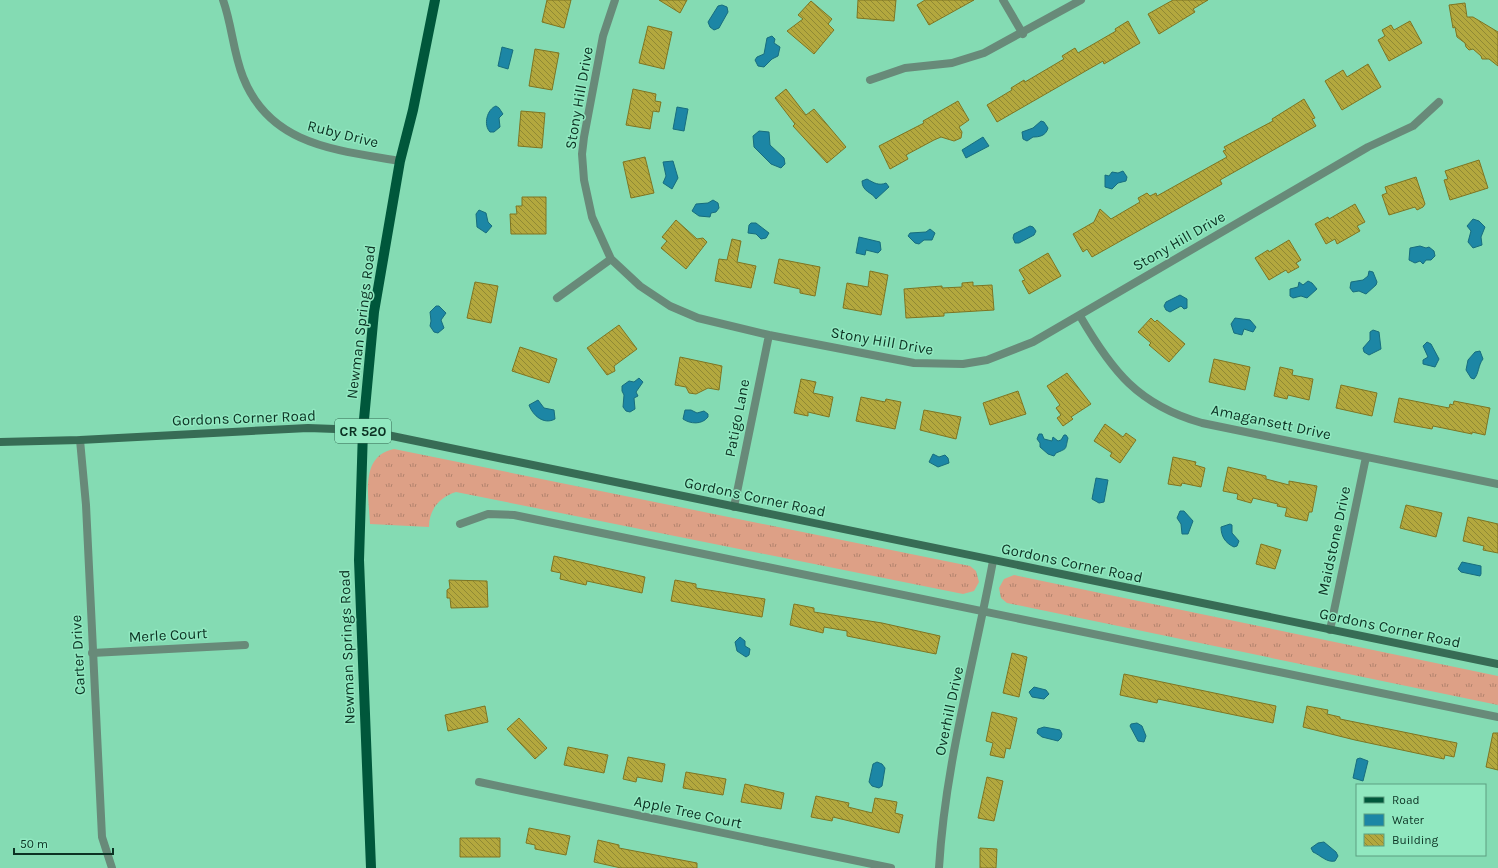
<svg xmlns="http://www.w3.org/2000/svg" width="1498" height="868" viewBox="0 0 1498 868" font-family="Karla,sans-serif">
<defs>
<pattern id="grass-tufts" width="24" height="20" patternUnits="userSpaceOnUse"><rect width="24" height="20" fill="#dda086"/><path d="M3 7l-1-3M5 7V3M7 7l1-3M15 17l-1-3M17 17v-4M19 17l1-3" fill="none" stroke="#b2836d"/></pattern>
<pattern id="building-back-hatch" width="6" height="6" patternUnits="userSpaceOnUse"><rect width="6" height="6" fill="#b3a83e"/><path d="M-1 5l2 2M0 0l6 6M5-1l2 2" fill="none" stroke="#908934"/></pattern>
</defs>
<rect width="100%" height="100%" fill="#84dbb3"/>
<!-- grass -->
<path fill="url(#grass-tufts)" d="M394 449 970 566 976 571 979 582 974 591 963 594 456 492C440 497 429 509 429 527L370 524C369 497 359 456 394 449Z
M1014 575 1498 676V705L1007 603 1001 598 999 588 1004 579Z"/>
<!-- water -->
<path fill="#1c86a5" stroke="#176d7e" d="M722 5 727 7 728 12 719 28 714 30 710 27 708 22 718 6Z
M772 36 775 39 774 43 780 47 778 56 772 59 764 67 758 66 755 60 757 57 764 54 767 38Z
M502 47 513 50 508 69 498 66Z
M496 106 499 108 503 114 499 118 500 127 494 132H490C483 125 487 109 496 106Z
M677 107 688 109 684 131 673 129Z
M1041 121 1044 122 1048 128C1046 136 1039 137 1033 137L1027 141 1023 139 1022 132 1033 128Z
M759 131 769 132 770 145 784 158 785 164 781 168 771 164 754 147 753 136Z
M983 137 989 146 966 158 962 150Z
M673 161 678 178 672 189 663 183 666 176 663 162Z
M1123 171 1127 177 1126 181 1118 183 1112 189 1105 187V175L1109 176 1112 172 1118 173Z
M867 179C874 183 879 186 886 183L889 187 876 199C872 192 862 192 862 181Z
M713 200 718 203 719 208 716 212 711 213 710 217 699 216 692 211 696 204 708 203Z
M479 210 486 213 488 222 492 226 486 233 477 227 476 214Z
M1473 219 1479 221 1485 227 1481 237 1482 245 1473 248 1468 242 1471 231 1467 226Z
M751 223H756L769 233 766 238 761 239 756 234 748 233 749 225Z
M1030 226 1033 227 1036 231 1034 235 1019 243H1015L1013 238 1014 234Z
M930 229 935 233 932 240H924L919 244 915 243 908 236 910 233 926 232Z
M859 237 880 242 881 250 878 253 866 250 865 255 856 253Z
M1420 246 1426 248 1429 247 1434 251 1435 256 1431 260H1426L1423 264 1420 261 1415 263 1409 260 1410 248Z
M1369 271 1373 272 1377 282 1376 285 1366 294 1359 291 1353 292 1350 288 1351 282 1363 280 1368 276Z
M1308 281 1312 283 1317 289 1307 298 1301 296 1293 298 1290 296V289L1298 287 1299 282 1303 285Z
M1180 295 1187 299V308L1184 309 1181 306 1170 312 1166 310 1164 306 1166 302Z
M436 306H439L446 313 441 320 444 328 438 333 434 332 430 326 431 321 430 312Z
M1235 318 1250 320 1256 327 1253 332 1244 329 1242 335 1234 333 1231 324Z
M1373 330 1379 332 1381 349 1369 355 1364 352 1363 348 1370 340V332Z
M1427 342 1431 344 1439 359 1435 367 1423 364V360L1428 357 1423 346Z
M1480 351 1483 359C1478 365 1479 374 1474 379L1471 378 1466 370 1468 360 1475 352Z
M639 378 643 382 636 392 638 396 634 398 635 409 630 412 626 411 623 407 624 395 622 391V386L629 381 634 382Z
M538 400 544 408 554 410 555 419C544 425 533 416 529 405Z
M685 410H691L697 413 704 411 708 414V417C702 425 690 424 683 419Z
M1039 434H1042L1044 439 1052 441 1053 437 1058 441 1061 440 1064 435H1066L1068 438C1065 450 1068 448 1056 453L1054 456 1048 454 1040 447V443L1037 439Z
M933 454 939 457 945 455 948 458 949 463 938 467 929 462Z
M1096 478 1108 480 1104 502 1099 503 1092 499Z
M1180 511H1184L1193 521 1188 534H1182L1181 524 1177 518Z
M1230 524 1232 525V533L1239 541 1237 546 1234 547C1225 543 1221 536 1221 527Z
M1462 562 1481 566V574L1480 576 1461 572 1458 569Z
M740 637 745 641V646L750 649 749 655 746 657 737 651 735 642Z
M1034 687 1046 690 1049 694 1044 699 1032 697 1029 692Z
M1137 723 1142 726 1146 736 1144 742 1138 741 1130 726 1131 724Z
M1044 727 1060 730 1062 734 1061 738 1058 741 1042 737 1037 733 1038 729Z
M1360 758 1368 761 1363 781 1353 778 1357 759Z
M877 762 882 764 885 768 882 786 879 788 872 786 869 782 873 764Z
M1324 842 1336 852 1338 856 1335 861C1327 863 1320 855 1313 852L1311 848 1318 843Z"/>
<!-- building -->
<path fill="url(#building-back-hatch)" stroke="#7e7522" d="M547 0H571L564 28 542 22Z
M659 0H687L680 13Z
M858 0H896L894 21 857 18Z
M925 0H974L929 25 917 5Z
M1173 0H1208L1193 9 1195 12 1159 34 1148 14Z
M811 1 832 19 828 24 834 30 814 54 787 31 803 19 798 15Z
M1465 3 1467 17H1473L1498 32V66L1489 59H1482L1481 56 1473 49 1469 50 1466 47 1465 43 1457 37 1455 27 1453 28 1449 5Z
M1128 21 1140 43 1104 64 1103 61 997 122 987 105 1012 90 1011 88 1024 80 1025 82 1064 59 1062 56 1075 48 1078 53 1116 31 1115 29Z
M1410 21 1422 43 1389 61 1378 40 1385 36 1382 30 1391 25 1394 30Z
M648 26 672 32 664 69 639 63Z
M535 49 559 53 552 90 529 86Z
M1368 64 1381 87 1342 110 1325 81 1343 70 1347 77Z
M633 89 656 94 655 101 661 102 659 112 653 111 650 129 626 125Z
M786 89 806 115 814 109 846 147 827 163 793 126 795 124 775 98Z
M1304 99 1315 118 1312 119 1316 126 1220 180 1222 184 1092 257 1087 249 1083 252 1073 234 1094 222 1100 209 1111 219 1140 202 1138 198 1147 193 1150 196 1156 193 1157 196 1227 157 1223 151 1226 150 1224 147 1273 121 1272 119Z
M958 101 969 120 959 127 962 132 961 138 954 141 941 137 934 140 906 155 908 159 890 169 879 146 924 123 923 121Z
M521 111 545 113 542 148 518 146Z
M645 157 654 193 631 198 623 162Z
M1479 160 1488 188 1450 200 1444 180 1448 179 1445 171Z
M1416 177 1425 204 1423 207 1417 210 1415 207 1389 215 1382 195 1387 193 1385 187Z
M522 197H546V234H511L510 214H517L516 206H522Z
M1355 204 1365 222 1357 226 1360 231 1337 244 1335 239 1326 244 1315 224 1328 217 1329 219Z
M676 220 697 239 703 238 707 242 686 269 661 248 667 241 662 237Z
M732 239 741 241 737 262 756 266 751 288 715 281 719 259 727 260Z
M1289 240 1301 260 1296 263 1299 267 1288 273 1286 270 1269 280 1255 258 1268 250 1269 252Z
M1048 253 1061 276 1029 294 1022 281 1025 280 1019 270Z
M779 259 820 267 815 296 800 293V289L774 283Z
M870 271 888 275 881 315 843 308 847 283 868 287Z
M475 282 498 286 491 323 467 318Z
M973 282V286L992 285 994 310 944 313V316L906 318 904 289 942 286V288L962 287V283Z
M1151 318 1155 322 1157 320 1185 344 1169 362 1149 345 1151 343 1138 332Z
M619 325 637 349 614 366 615 371 607 375 587 348Z
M520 347 557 359 549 383 512 371Z
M680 357 722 366 719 390 708 388 696 394 689 393 686 387 675 385Z
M1214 359 1250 367 1245 390 1209 382Z
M1280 367 1293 370 1292 375 1313 379 1309 400 1288 395 1287 399 1274 396Z
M1067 373 1091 404 1071 417 1073 419 1063 426 1057 418 1061 415 1056 408 1060 405 1047 386Z
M801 379 816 382 813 393 833 397 829 417 808 412V416L794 413Z
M1341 385 1377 393 1372 416 1336 408Z
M1018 391 1026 414 990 425 983 403Z
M861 397 885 402 886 399 901 402 895 429 856 421Z
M1399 398 1449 408 1450 404 1453 405 1454 401 1490 408 1485 435 1472 432V434L1433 426 1432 429 1394 422Z
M924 410 961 417 956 439 920 430Z
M1105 424 1123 437 1126 433 1136 440 1120 463 1110 456 1112 453 1094 441Z
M1173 457 1196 462 1195 465 1205 468 1201 487 1182 483 1181 486 1168 484Z
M1228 467 1266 476V479L1289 485V481L1317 486 1312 512H1309L1307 521 1285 516 1287 508 1277 506 1278 504 1253 498 1251 503 1237 499 1238 494 1223 491Z
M1406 505 1442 513 1436 537 1400 528Z
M1468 517 1498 524V553L1483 550 1484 546 1463 541Z
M1261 544 1281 550 1275 569 1256 564Z
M554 556 645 577 642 593 587 581 586 585 560 579 561 573 551 571Z
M449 580 487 581 488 607 451 608 450 598H447V590L450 588Z
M675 580 696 584V588L765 599 762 617 671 601Z
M794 604 814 608V612L882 623 940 636 936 654 847 636V631L824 627 823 633 790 625Z
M1012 653 1027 657 1019 697 1003 693Z
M1124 674 1276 706 1273 723 1158 699 1157 703 1120 695Z
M485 706 488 722 448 731 445 715Z
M1307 706 1328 710 1327 714 1340 717V719L1457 743 1454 757 1445 755 1444 759 1355 740 1303 727Z
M992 712 1017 718 1010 749 1006 748 1004 758 990 755 993 743 986 741Z
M519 718 547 748 535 759 507 729Z
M1493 733H1498V770L1486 767Z
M568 747 608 755 604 773 564 765Z
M628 757 665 764 662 782 637 777 636 782 623 779Z
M686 772 726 779 723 795 683 788Z
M987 777 1003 781 994 821 978 818Z
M745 784 784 793 781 809 741 802Z
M816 796 849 803 848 807 872 813 875 798 897 802 895 813 903 815 899 833 833 817 832 821 811 817Z
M529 828 570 836 566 855 535 849V845L526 843Z
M460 838H500V857H460Z
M598 840 619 845V848L697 863V868H621L594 862Z
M980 848 997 849 996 868H980Z"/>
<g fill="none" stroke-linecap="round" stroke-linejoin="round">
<!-- street -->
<path stroke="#688a79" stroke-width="8" d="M223 0C232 25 233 52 243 77 270 146 337 150 400 161
M615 0 603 36 584 137 582 154 584 180 592 217 611 259 640 286 670 306 698 318 769 335 914 363 963 364 987 360 1033 342 1368 147 1413 126 1439 102
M1003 0 1023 34
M870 80 905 68 952 63 984 53 1081 0
M557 298 611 259
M1080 316C1112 371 1138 405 1202 423L1498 484
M80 440 86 505 102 837 112 868
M734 507 769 335
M460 524 488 514 514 515 1498 717
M1330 630 1366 457
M92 653 245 645
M479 782 891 868
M939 868C945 765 974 663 993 561"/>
<!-- secondary -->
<path stroke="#376c55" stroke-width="8" d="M0 442 80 440 308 428 363 430 1498 664"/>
<!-- primary -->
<path stroke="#00573b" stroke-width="10" d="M371 868 359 560 363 430 374 312 400 161 413 110 435 0"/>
</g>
<g text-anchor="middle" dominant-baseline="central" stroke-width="3" stroke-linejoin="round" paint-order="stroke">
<!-- shield labels -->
<rect fill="#91e8c0" stroke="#346952" stroke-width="1" x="335" y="419" width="56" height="24" rx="3"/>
<g font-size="14" font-weight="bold" fill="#0c3223">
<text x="363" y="431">CR 520</text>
</g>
<!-- street labels -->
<g font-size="15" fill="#0c3223" stroke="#91e8c0">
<text transform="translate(579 98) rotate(-80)">Stony Hill Drive</text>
<text transform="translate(343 134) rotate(14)">Ruby Drive</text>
<text transform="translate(1179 241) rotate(-30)">Stony Hill Drive</text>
<text transform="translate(361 322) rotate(-83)">Newman Springs Road</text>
<text transform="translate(882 341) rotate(10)">Stony Hill Drive</text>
<text transform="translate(244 418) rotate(-2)">Gordons Corner Road</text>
<text transform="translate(737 418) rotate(-79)">Patigo Lane</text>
<text transform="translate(1271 422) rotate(12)">Amagansett Drive</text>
<text transform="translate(755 497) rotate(12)">Gordons Corner Road</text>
<text transform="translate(1334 541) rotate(-78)">Maidstone Drive</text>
<text transform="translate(1072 563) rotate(12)">Gordons Corner Road</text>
<text transform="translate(1390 628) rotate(12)">Gordons Corner Road</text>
<text transform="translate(168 635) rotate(-3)">Merle Court</text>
<text transform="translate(347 647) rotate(-92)">Newman Springs Road</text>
<text transform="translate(78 655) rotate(-93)">Carter Drive</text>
<text transform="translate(949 711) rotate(-78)">Overhill Drive</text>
<text transform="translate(688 812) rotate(12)">Apple Tree Court</text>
</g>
</g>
<!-- legend -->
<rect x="1356" y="784" width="130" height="72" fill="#91e8c0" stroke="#5c9f81"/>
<rect x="1364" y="797" width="20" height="6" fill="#00573b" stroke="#5c9f81"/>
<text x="1392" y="804" font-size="12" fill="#0c3223">Road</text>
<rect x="1364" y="814" width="20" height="12" fill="#1c86a5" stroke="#5c9f81"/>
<text x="1392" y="824" font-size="12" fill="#0c3223">Water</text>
<rect x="1364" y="834" width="20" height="12" fill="url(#building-back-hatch)" stroke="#5c9f81"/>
<text x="1392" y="844" font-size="12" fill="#0c3223">Building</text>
<!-- scale -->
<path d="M14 848v6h99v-6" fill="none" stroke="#0c3223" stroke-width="2"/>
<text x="20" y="848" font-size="12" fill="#0c3223" stroke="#91e8c0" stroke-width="3" paint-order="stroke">50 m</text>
</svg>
